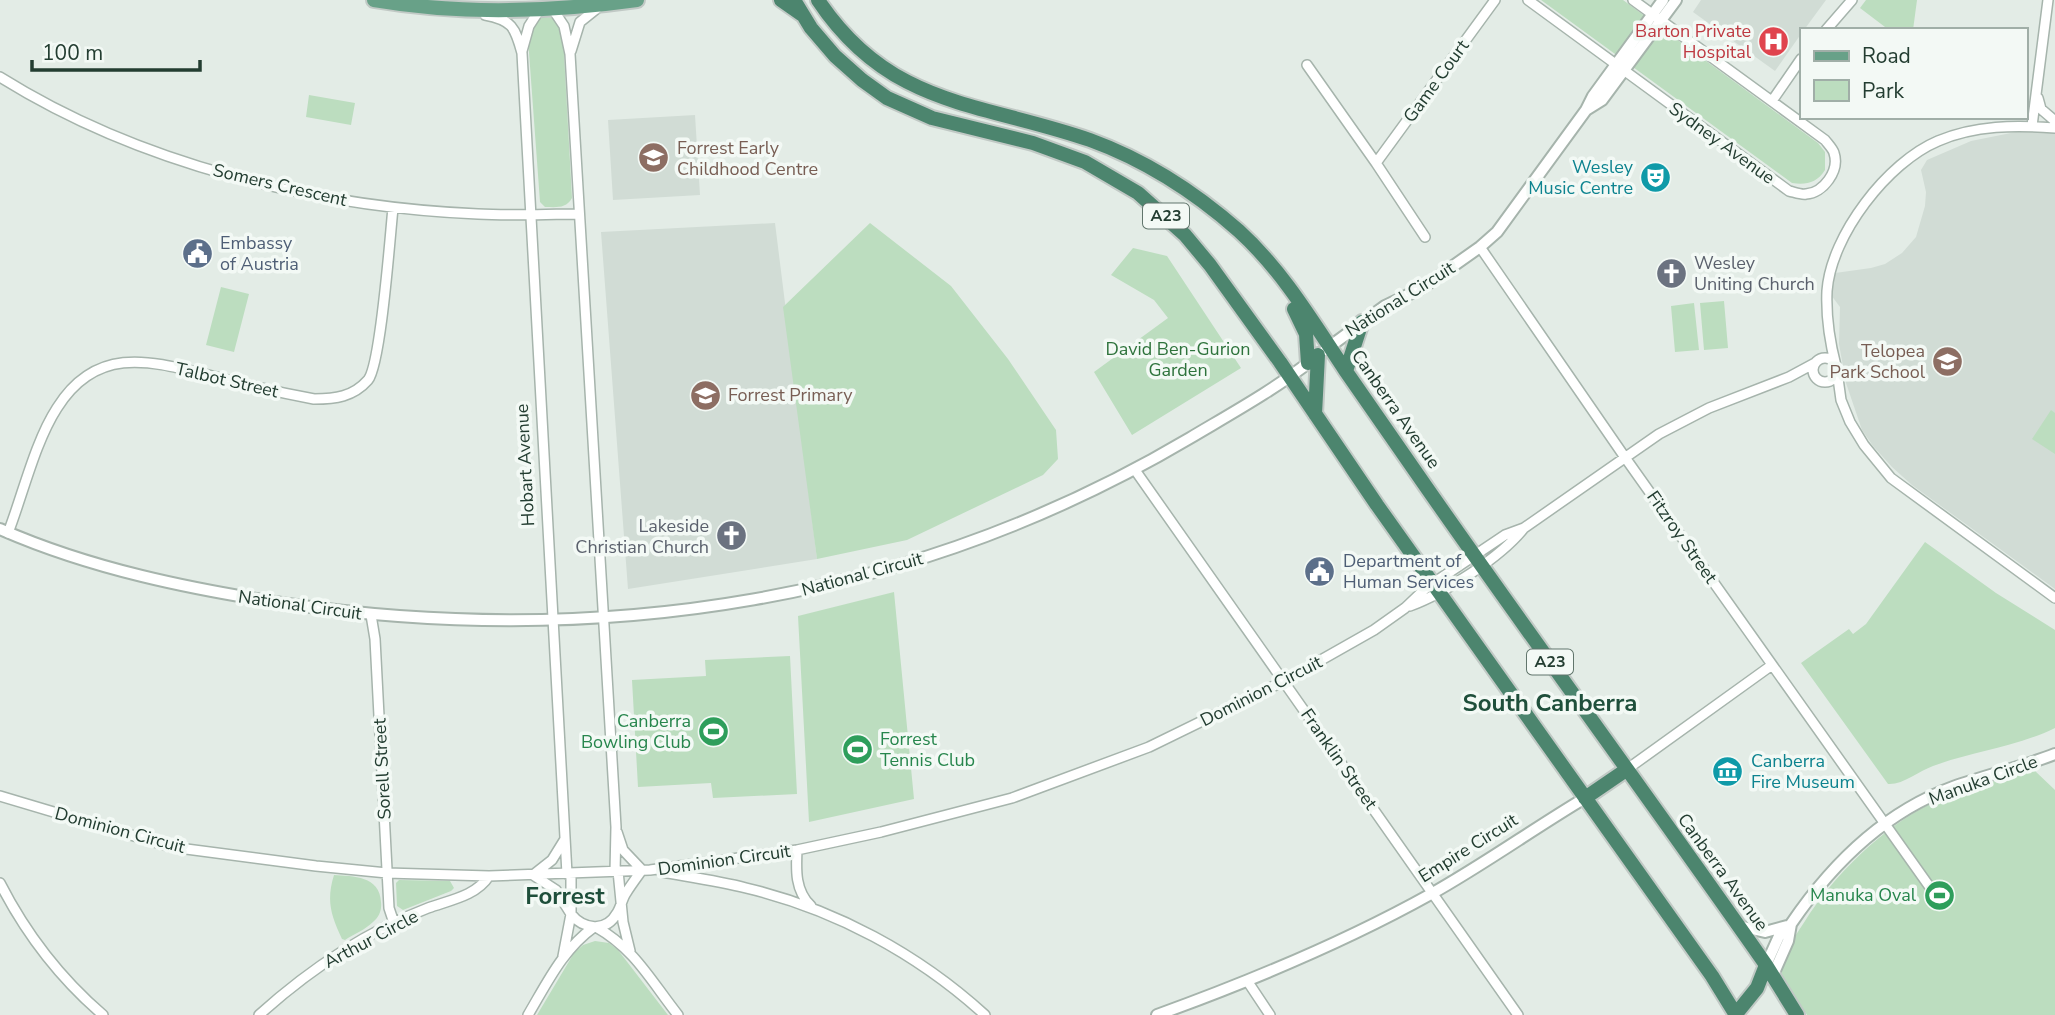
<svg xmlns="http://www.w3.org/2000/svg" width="2055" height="1015" viewBox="0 0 2055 1015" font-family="'Nunito Sans',sans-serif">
<rect width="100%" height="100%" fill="#e3ece6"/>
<!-- built -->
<path fill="#d1dcd5" d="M1701 0H1826L1804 30H1801V34L1775 71 1693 12Z
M695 115 700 195 613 200 608 120Z
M2021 131 2055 132V589L1912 485 1892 467 1873 446 1862 430 1846 383 1839 344 1840 307 1831 295 1835 273 1871 268 1885 264 1902 253 1916 237 1925 206 1926 192 1921 170 1927 160 1971 141Z
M775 223 817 559 628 589 601 232Z"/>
<!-- green -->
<path fill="#bcddbf" d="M1541 0H1623L1818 143 1825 152V170C1817 183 1806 185 1792 183Z
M1866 0H1917L1913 30H1889L1860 8Z
M554 17 563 36 572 198C566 209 556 207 545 207L540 202 528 39 538 18Z
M309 95 355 103 351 125 306 117Z
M870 223 951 286 1008 359 1056 430 1058 459 1043 475 907 540 817 559 783 307Z
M1133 248 1167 256 1241 368 1132 435 1094 372 1168 318 1154 300 1111 275Z
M221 287 249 294 234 352 206 345Z
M1724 301 1728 348 1704 350 1700 303Z
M1694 303 1699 350 1675 352 1671 306Z
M2051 410 2055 413V454L2032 439Z
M1925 542 1996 593 2055 630V728C2016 747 1974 751 1933 766 1919 771 1903 785 1888 784L1801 663 1849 629 1853 634 1866 624Z
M894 592 914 799 809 822 798 616Z
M790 656 797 794 713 798 711 783 638 787 632 680 706 676 705 660Z
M2034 770 2055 790V1015H1807C1800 1003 1785 988 1782 974 1780 957 1796 935 1805 921 1834 875 1883 827 1932 803 1964 788 2000 780 2034 770Z
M334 875C353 876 380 876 381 902 382 910 379 917 373 922 365 930 354 934 345 940L342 939C331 915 326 901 334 875Z
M399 880 450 881 454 888 451 891 403 910 397 906 396 883Z
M595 941 609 943 618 950 668 1015H537L574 953 583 945Z"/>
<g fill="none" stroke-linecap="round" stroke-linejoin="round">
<defs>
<path id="minor" d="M1528 0 1789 191C1794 192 1801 195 1806 194 1823 193 1840 171 1834 153 1833 149 1828 144 1825 140L1633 0
M552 8 564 26 570 54 616 827 615 872
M485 15C512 20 515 27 522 53L567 874
M1826 30 1852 0
M522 51 529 26 540 9
M571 51 580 22 600 6
M1307 65 1376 163
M0 77C139 164 315 207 478 214 512 216 546 214 579 214
M2038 98 2041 109 2055 121
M1772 101 1801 59
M2032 126 2048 0
M1425 237 1376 163 1495 0
M1480 247 1624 456 1934 893
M1813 370a12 12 0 1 1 24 0a12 12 0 1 1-24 0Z
M1836 366C1830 343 1826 314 1827 291 1831 235 1888 162 1938 141 1975 125 2016 125 2055 128
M1837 371 1841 400 1850 422 1864 445 1891 478 2055 598
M1135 470 1518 1015
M8 533C23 494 35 442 57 408 99 341 157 363 220 378 251 386 282 393 314 399 335 399 353 397 368 380 381 364 390 236 393 208
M1410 606C1445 593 1501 557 1524 528
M371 615 375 639 389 908 394 923
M1626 770 1772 665
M0 796 171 847 316 866 387 873 489 876 650 870 797 850 881 832 1012 798 1149 747 1284 681 1374 630 1405 608 1426 588 1505 535 1524 528 1659 434 1709 408 1789 377 1815 363
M797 850C796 870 795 891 811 906
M618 871 623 922 630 951
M662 872C690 877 719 881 746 888 835 909 918 954 985 1015
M571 874V914C583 929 606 933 617 913 621 907 622 899 626 893 631 885 637 877 642 870L623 850 617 832
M0 883C26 934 60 978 103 1015
M596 927C635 949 651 981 678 1015
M563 956 571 914 556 890 533 875 552 860 565 839
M1248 982 1270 1015
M259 1015C309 970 365 932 428 908 450 900 476 896 489 876
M528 1015C547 983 563 949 594 927"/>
<path id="tertiary" d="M1586 110 1602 100 1676 0
M1325 350 1385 306 1422 288 1480 247 1497 232 1586 110 1593 96 1663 0
M0 529C91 569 190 589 288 604 604 649 913 602 1190 438 1232 413 1274 390 1312 360
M1739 926 1765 932 1787 926
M1766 965 1779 936 1791 924C1831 865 1885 812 1953 787 1987 775 2022 767 2055 754
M1773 975 1788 941 1791 924
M1157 1015C1251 981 1343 943 1431 894 1483 865 1533 829 1585 798"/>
<path id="primary" d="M374 0C461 15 551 12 637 0"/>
<path id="trunk" d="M781 0 801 14
M794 0 811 28 835 56 862 80 887 98 932 118 1033 143 1085 162 1138 193 1185 235 1210 265 1280 362 1377 505 1712 976 1736 1015
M818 0C890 108 981 102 1090 140 1145 160 1196 193 1239 231 1282 270 1313 322 1345 370 1373 410 1401 450 1429 491 1540 650 1655 806 1766 965L1797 1015
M1294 309 1306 334 1308 363
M1346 371 1362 322
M1315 414 1318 355
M1585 798 1626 770
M1736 1014 1757 988 1766 965"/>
</defs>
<!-- minor casing -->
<use href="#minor" stroke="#a6b4ac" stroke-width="12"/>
<!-- tertiary casing -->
<use href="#tertiary" stroke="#a6b4ac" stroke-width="14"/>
<!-- primary casing -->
<use href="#primary" stroke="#c1c9c5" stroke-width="18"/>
<!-- trunk casing -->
<use href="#trunk" stroke="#c1c9c5" stroke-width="18"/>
<!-- minor -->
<use href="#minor" stroke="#fff" stroke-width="9"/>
<!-- tertiary -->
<use href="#tertiary" stroke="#fff" stroke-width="10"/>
<!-- primary -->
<use href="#primary" stroke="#68a188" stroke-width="14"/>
<!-- trunk -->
<use href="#trunk" stroke="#4c856e" stroke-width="14"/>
</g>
<!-- icons -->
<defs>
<symbol id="hospital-disc" viewBox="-11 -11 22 22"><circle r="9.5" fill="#e0444e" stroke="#f3f9f5"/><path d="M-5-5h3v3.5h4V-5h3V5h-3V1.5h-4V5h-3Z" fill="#fff"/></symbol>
<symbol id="school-disc" viewBox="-11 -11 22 22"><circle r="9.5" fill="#8d6e63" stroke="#f3f9f5"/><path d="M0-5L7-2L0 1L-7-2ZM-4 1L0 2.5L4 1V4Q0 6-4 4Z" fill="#fff"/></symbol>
<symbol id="theatre-disc" viewBox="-11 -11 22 22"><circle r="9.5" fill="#0f9aa8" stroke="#f3f9f5"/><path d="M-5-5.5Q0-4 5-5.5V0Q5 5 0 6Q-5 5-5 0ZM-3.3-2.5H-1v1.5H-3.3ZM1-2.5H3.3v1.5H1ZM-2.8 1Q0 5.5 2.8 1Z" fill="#fff"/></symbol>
<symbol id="civic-disc" viewBox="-11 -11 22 22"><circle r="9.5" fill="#5c6f8a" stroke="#f3f9f5"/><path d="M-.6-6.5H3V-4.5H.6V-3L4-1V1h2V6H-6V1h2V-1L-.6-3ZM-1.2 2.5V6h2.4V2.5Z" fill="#fff"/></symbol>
<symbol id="church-disc" viewBox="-11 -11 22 22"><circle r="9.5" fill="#6b7280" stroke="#f3f9f5"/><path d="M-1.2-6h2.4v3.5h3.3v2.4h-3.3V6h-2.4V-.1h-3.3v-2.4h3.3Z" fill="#fff"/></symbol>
<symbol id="stadium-disc" viewBox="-11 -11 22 22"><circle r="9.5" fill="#2e9e5b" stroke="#f3f9f5"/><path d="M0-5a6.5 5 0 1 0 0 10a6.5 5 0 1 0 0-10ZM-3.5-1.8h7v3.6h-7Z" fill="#fff"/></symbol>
<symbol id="museum-disc" viewBox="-11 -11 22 22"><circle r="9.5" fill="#0f9aa8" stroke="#f3f9f5"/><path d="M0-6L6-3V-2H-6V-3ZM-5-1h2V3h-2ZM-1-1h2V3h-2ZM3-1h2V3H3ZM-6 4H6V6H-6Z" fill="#fff"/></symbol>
</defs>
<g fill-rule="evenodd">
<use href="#hospital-disc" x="1756" y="24" width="35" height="35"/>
<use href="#school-disc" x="636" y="140" width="35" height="35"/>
<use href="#theatre-disc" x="1638" y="160" width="35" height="35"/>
<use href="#civic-disc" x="180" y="236" width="35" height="35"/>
<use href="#church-disc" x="1654" y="256" width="35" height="35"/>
<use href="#school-disc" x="1930" y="344" width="35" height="35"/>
<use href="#school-disc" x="688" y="378" width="35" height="35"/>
<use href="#church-disc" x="714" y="518" width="35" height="35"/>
<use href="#civic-disc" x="1302" y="554" width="35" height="35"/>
<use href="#stadium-disc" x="696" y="714" width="35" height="35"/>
<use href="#stadium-disc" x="840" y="732" width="35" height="35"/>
<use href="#museum-disc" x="1710" y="754" width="35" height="35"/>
<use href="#stadium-disc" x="1922" y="878" width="35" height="35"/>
</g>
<g text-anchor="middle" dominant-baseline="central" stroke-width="7" stroke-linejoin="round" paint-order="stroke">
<!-- shield labels -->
<g fill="#f3f9f5" stroke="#61756c" stroke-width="2">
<rect x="1143" y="203.5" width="46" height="25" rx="5"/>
<rect x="1527" y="649.5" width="46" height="25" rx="5"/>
</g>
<g font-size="16" font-weight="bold" fill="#233d31">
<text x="1166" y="216">A23</text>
<text x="1550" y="662">A23</text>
</g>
<!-- health labels -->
<g font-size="18" fill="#be3a42" stroke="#f3f9f5" text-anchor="end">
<text x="1751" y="31">Barton Private<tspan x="1751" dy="21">Hospital</tspan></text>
</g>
<!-- street labels -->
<g font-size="18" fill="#233d31" stroke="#f3f9f5">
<text transform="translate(1436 81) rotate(-54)">Game Court</text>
<text transform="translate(1722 143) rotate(36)">Sydney Avenue</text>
<text transform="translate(280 185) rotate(13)">Somers Crescent</text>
<text transform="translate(1400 299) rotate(-32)">National Circuit</text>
<text transform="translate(227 380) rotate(13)">Talbot Street</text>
<text transform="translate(1396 409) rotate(55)">Canberra Avenue</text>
<text transform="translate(525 465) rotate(-93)">Hobart Avenue</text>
<text transform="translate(1682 537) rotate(55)">Fitzroy Street</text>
<text transform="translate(862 574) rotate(-15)">National Circuit</text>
<text transform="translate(300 605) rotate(8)">National Circuit</text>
<text transform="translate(1261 691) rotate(-27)">Dominion Circuit</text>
<text transform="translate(1339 759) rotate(55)">Franklin Street</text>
<text transform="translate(382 769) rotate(-93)">Sorell Street</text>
<text transform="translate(1983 780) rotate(-20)">Manuka Circle</text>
<text transform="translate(120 830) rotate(15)">Dominion Circuit</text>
<text transform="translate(1468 848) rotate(-32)">Empire Circuit</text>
<text transform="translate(724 860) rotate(-8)">Dominion Circuit</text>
<text transform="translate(1723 872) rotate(54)">Canberra Avenue</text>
<text transform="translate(371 939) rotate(-28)">Arthur Circle</text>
</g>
<!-- education labels -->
<g font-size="18" fill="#785e54" stroke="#f3f9f5" text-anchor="start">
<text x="677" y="148">Forrest Early<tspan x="677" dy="21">Childhood Centre</tspan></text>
<text x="1925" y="351" text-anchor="end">Telopea<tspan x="1925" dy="21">Park School</tspan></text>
<text x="728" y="395">Forrest Primary</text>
</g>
<!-- culture labels -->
<g font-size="18" fill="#0d838f" stroke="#f3f9f5" text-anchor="end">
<text x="1633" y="167">Wesley<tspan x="1633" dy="21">Music Centre</tspan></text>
<text x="1751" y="761" text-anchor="start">Canberra<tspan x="1751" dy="21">Fire Museum</tspan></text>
</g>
<!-- service labels -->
<g font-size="18" fill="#4e5e75" stroke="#f3f9f5" text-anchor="start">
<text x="220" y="243">Embassy<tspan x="220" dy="21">of Austria</tspan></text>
<text x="1343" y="561">Department of<tspan x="1343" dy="21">Human Services</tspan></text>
</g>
<!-- worship labels -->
<g font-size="18" fill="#5b616d" stroke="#f3f9f5" text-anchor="start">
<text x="1694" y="263">Wesley<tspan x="1694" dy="21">Uniting Church</tspan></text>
<text x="709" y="526" text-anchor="end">Lakeside<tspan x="709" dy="21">Christian Church</tspan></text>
</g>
<!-- park labels -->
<g font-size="18" fill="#2e733c" stroke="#f3f9f5">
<text x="1178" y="349">David Ben-Gurion<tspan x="1178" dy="21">Garden</tspan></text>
</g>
<!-- leisure labels -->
<g font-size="18" fill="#27864d" stroke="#f3f9f5" text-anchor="end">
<text x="691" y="721">Canberra<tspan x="691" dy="21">Bowling Club</tspan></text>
<text x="880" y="739" text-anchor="start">Forrest<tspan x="880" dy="21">Tennis Club</tspan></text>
<text x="1916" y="895">Manuka Oval</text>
</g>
<!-- district labels -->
<g font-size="24" font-weight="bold" fill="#1f4f3b" stroke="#f3f9f5">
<text x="1550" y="703">South Canberra</text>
<text x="565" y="896">Forrest</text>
</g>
</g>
<!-- legend -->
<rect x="1800" y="28" width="228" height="91" fill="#f3f9f5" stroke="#a0aea7" stroke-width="2"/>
<rect x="1814" y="51" width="35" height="10" fill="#68a188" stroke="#a0aea7" stroke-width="2"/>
<text x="1862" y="63" font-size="21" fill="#233d31">Road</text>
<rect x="1814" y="80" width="35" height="21" fill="#bcddbf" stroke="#a0aea7" stroke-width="2"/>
<text x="1862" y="98" font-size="21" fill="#233d31">Park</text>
<!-- scale -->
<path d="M32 60v10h168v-10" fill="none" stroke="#233d31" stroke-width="3.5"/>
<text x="42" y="60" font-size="21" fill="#233d31" stroke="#f3f9f5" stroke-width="5" paint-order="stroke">100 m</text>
</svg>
